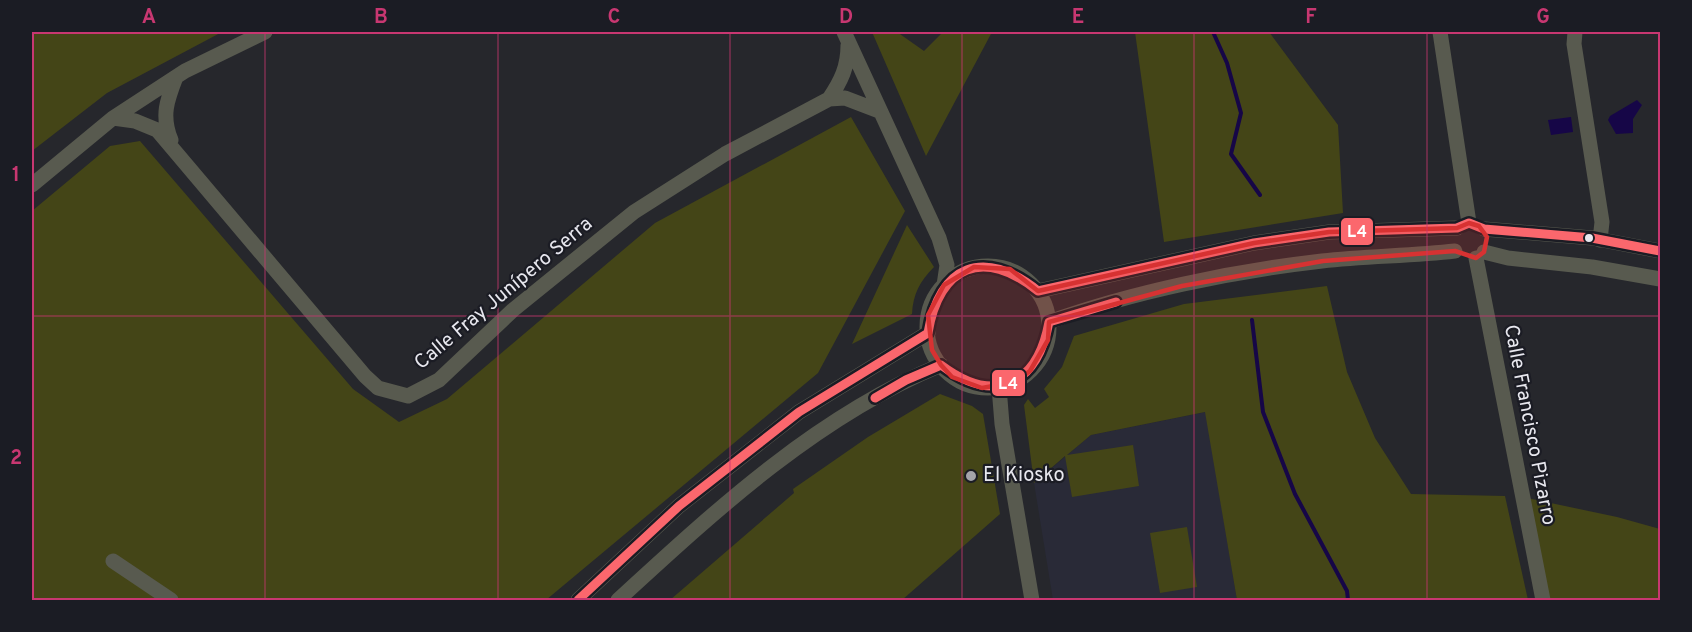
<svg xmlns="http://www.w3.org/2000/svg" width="1692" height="632" viewBox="0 0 1692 632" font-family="Overpass,sans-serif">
<rect width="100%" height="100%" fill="#26272c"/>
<!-- built -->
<path fill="#292a37" d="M1206 412 1237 600H1053L1034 483 1091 435Z"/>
<!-- green -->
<path fill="#444517" d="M32 32H222L107 93 32 151Z
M872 32H897L924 51 943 32H992L926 156Z
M1135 32H1269L1338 125 1343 213 1164 242Z
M851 117 905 211 818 373 546 600H32V211L110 146 140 141 353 389 399 422 447 399 655 223Z
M907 225 934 267C920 281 913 294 912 314L852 344Z
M1327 286 1347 372 1375 438 1411 494 1505 496 1528 600H1237L1205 412 1091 435 1067 455 1133 445 1139 486 1072 497 1065 456 1034 483 1024 405 1028 399 1035 408 1049 397 1044 389 1062 367 1074 336 1184 304Z
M940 394 972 406 983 414 1000 514 902 600H670L794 493 793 489 868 437Z
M1527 498 1617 517 1660 529V600H1550Z
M1187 527 1197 587 1160 593 1150 533Z"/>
<!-- water -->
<path fill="#160647" d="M1637 100 1642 105 1633 119V133L1616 134 1608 120 1610 116Z
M1571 117 1573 132 1551 135 1548 120Z"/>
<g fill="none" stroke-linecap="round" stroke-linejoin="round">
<!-- stream -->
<path stroke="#160647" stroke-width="4" d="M1213 32 1227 63 1241 113 1231 154 1260 195
M1252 320 1263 412 1295 494 1347 591 1348 600"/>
<!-- minor -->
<path stroke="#585a4f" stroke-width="15" d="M844 32 939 238 947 265 944 285
M1440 32 1469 223
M1575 32 1574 44 1602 222 1600 240
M829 99C841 81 848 67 848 45
M113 118 135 121 157 130 365 376 378 388 408 396 439 380 513 310 634 212 725 154 829 99 845 98 879 111
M171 140C161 116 167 100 176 77
M32 185 113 118 185 71 265 32
M1484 229 1592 238 1660 251
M1484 252 1508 258 1592 267 1660 279
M1476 258 1543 600
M927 327a61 61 0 1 1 122 0a61 61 0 1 1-122 0Z
M1038 291 1254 243 1329 232 1457 228
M1049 322C1132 292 1234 271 1322 261 1366 256 1411 256 1455 251
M999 387 1002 424 1032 600
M113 561 171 600
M578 600 679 506 799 412 928 333
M618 600C715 511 817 416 941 365"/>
<defs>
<path id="bus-1" d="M875 398 906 380 941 365C994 405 1037 386 1049 322L1116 302
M578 600 679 506 799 412 928 333C939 265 984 247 1038 291L1254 243 1329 232 1457 228 1469 223 1484 229 1592 238 1660 251"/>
</defs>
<!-- bus-1 casing -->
<use href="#bus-1" stroke="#1b1c24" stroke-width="14"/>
<!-- bus-1 -->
<use href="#bus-1" stroke="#fb676d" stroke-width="9"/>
</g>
<!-- marked area -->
<path fill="#d73232" fill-opacity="0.2" stroke="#d73232" stroke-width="4.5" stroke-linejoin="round" d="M1469 223 1479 226 1487 237 1484 252 1476 258 1455 251 1323 261 1182 286 1049 322 1048 340 1030 371 1015 382 982 388 952 377 941 365 932 350 928 315 944 285 974 267 1010 269 1038 291 1254 243 1329 232 1457 228Z"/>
<!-- grid -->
<path fill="none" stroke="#c83771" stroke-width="1.5" stroke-opacity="0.55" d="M265 32V600M498 32V600M730 32V600M962 32V600M1194 32V600M1427 32V600M32 316H1660"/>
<!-- markers -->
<circle fill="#e8e8ef" stroke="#1b1c24" stroke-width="2" cx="1589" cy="238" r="5"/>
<circle fill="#a4a4ab" stroke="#1b1c24" stroke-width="2" cx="971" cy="476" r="6"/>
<g text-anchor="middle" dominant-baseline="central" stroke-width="4.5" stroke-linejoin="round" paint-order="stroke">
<!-- street labels -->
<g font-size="20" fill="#e8e8ef" stroke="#1b1c24">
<text transform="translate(504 294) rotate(-40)">Calle Fray Junípero Serra</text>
<text transform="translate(1529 425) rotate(79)">Calle Francisco Pizarro</text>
</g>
<!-- poi labels -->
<g font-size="20" fill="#e8e8ef" stroke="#1b1c24" text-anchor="start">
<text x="983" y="476">El Kiosko</text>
</g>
</g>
<g stroke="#1b1c24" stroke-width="2">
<rect x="1340" y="217" width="34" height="29" rx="6" fill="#fb676d"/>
<rect x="991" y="369" width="35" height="28" rx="6" fill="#fb676d"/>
</g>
<g font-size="16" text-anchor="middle" font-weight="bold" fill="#fff">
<text x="1357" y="237">L4</text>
<text x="1008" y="389">L4</text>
</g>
<!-- border -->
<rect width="1692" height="632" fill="none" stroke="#1b1c24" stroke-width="66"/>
<rect x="33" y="33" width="1626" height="566" fill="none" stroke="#c83771" stroke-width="2"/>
<g font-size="20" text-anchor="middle" font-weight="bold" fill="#c83771">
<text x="149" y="23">A</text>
<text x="381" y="23">B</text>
<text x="614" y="23">C</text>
<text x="846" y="23">D</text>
<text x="1078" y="23">E</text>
<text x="1311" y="23">F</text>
<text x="1543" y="23">G</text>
<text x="16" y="181">1</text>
<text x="16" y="464">2</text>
</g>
</svg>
